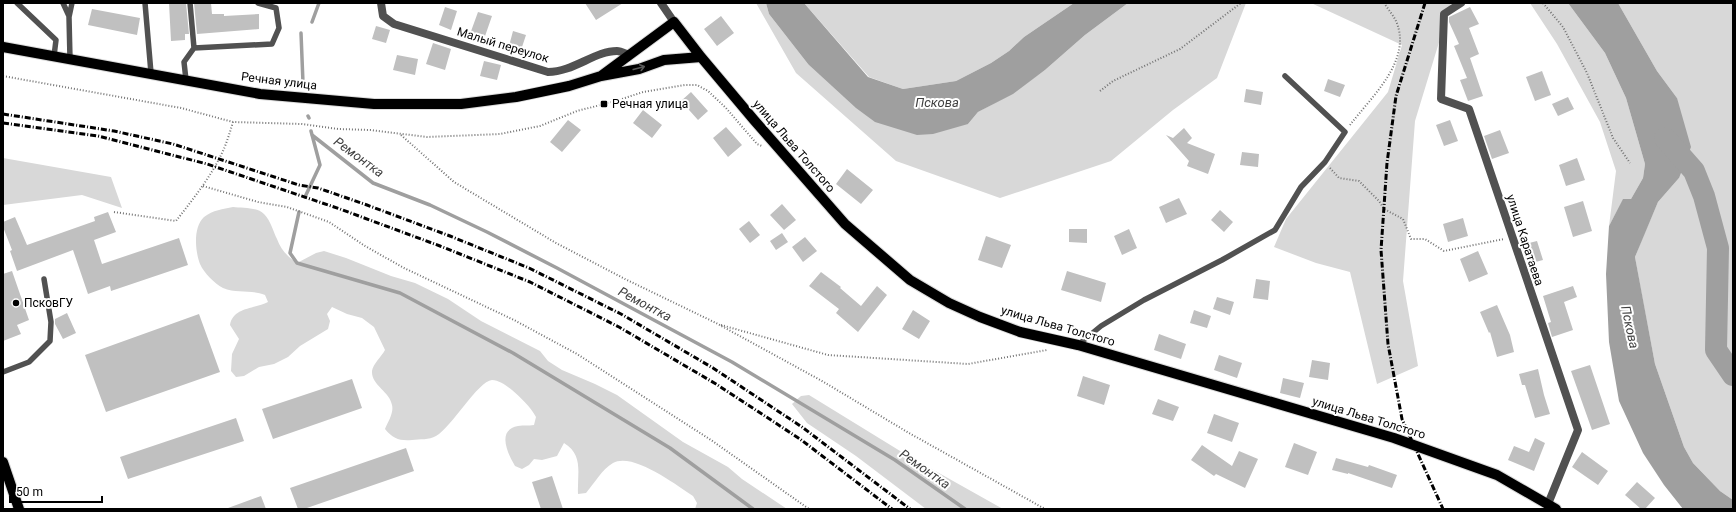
<svg xmlns="http://www.w3.org/2000/svg" width="1736" height="512" viewBox="0 0 1736 512" font-family="Roboto,sans-serif">
<rect width="100%" height="100%" fill="#fff"/>
<!-- green -->
<path fill="#d8d8d8" d="M756 3H766L769 14 808 64 968 124 978 112 1013 93 1045 70 1085 35 1128 3H1246L1217 78 1173 110 1111 161 1000 198 896 161 796 73Z
M804 3H1074L1024 37 1009 51 991 63 956 81 903 89 869 77Z
M1311 3H1451L1415 121 1403 281 1418 366 1377 384 1350 272 1316 263 1274 247 1286 219 1388 92 1402 45Z
M1530 3H1568L1605 53 1626 98 1645 164 1643 178 1631 199 1623 200 1609 226 1616 171 1600 122 1557 44Z
M1618 3H1733V500L1720 491 1693 463 1684 447 1655 364 1640 285 1635 257 1642 239 1658 202 1679 178 1677 98 1657 71Z
M3 158 111 177 122 208 82 195 3 205Z
M233 207C242 208 257 207 264 214 271 221 273 231 277 239 281 250 288 257 297 263L316 253 324 251 346 258 391 276 415 283 448 299 481 321 540 351 548 361 562 370 595 384 617 395 683 442 728 467 742 479 787 509H695L697 503 693 496C676 485 633 452 613 463 602 469 594 484 586 493L578 494C577 474 584 455 564 443L557 456 542 460 534 459 529 465 522 469 515 466C508 454 496 430 518 426 524 425 528 426 534 425L536 417C530 406 521 398 512 390 507 386 499 380 492 380 478 381 452 427 436 436 429 440 420 439 412 440 400 441 393 439 385 429 388 422 394 413 392 405 390 392 371 385 372 371 373 364 381 357 385 350L374 327 362 318 347 314 332 307 327 314 330 321 328 329 300 346 288 357 274 364 259 367 244 376 236 377 231 371 232 354 239 339 230 325C233 307 254 309 268 302L265 295C251 289 237 294 223 288 214 283 204 273 200 264 195 251 193 227 204 217 213 210 223 209 233 207Z
M809 395 905 454 1003 509H926L856 456 807 423 792 404 801 396Z"/>
<!-- water -->
<path fill="#9f9f9f" d="M766 3H804L868 77 903 89 956 81 991 63 1009 51 1024 37 1074 3H1128L1085 35 1045 70 1013 94 978 112 968 124 933 134 917 135 875 122 856 108 808 64 769 14Z
M1568 3H1618L1657 71 1677 98 1691 147 1679 178 1658 202 1635 257 1655 364 1684 447 1693 463 1720 491 1733 500V509H1683L1664 485 1643 453 1619 401 1609 342 1606 274 1609 226 1623 199H1631L1643 178 1645 164 1626 98 1605 53Z"/>
<g fill="none" stroke-linecap="round" stroke-linejoin="round">
<!-- stream -->
<path stroke="#9f9f9f" stroke-width="3.5" d="M312 22 319 3
M301 33 303 83
M308 116 309 118
M312 135 373 183 430 205 487 232 557 268 732 362 895 460 965 509
M305 197 320 165 311 131
M299 212 290 253 297 263 400 293 513 353 670 448 753 509"/>
<!-- river -->
<path stroke="#9f9f9f" stroke-width="22" d="M1665 138 1694 171 1704 196 1718 248 1716 350 1733 375"/>
</g>
<!-- building -->
<path fill="#c0c0c0" d="M169 3H186L189 34H185V40L171 41Z
M194 3H211L212 14H224V16L259 14V29L197 34Z
M585 3H623L596 20Z
M445 7 457 11 451 30 439 25Z
M1470 7 1479 24 1469 28 1479 54 1470 58 1483 96 1468 101 1460 80 1467 78 1454 46 1459 44 1449 22V17Z
M92 9 140 18 137 35 88 25Z
M478 12 492 16 484 39 470 34Z
M721 16 734 33 717 46 704 29Z
M376 26 390 30 386 43 372 39Z
M513 31 526 35 521 50 509 46Z
M433 43 451 49 445 70 426 64Z
M397 55 418 59 415 75 393 70Z
M484 61 501 65 497 80 480 76Z
M1542 71 1551 95 1535 101 1526 77Z
M1328 79 1345 85 1340 97 1324 91Z
M1246 89 1263 92 1261 105 1244 102Z
M691 92 708 111 698 120 681 101Z
M1568 97 1574 109 1558 116 1552 104Z
M643 110 662 125 652 138 633 123Z
M568 120 581 130 562 152 550 142Z
M1450 120 1458 141 1444 146 1436 125Z
M726 127 742 145 728 157 713 138Z
M1184 128 1192 138 1187 143 1215 154 1208 174 1187 166 1189 161 1166 135 1173 138Z
M1500 130 1509 153 1492 159 1484 136Z
M1242 152 1259 154 1258 167 1240 165Z
M1577 158 1585 180 1566 186 1559 165Z
M847 169 873 190 861 204 836 184Z
M1179 198 1187 214 1166 223 1159 207Z
M1583 201 1592 231 1573 237 1564 207Z
M782 204 796 220 784 230 770 215Z
M1220 210 1233 222 1224 232 1211 220Z
M108 212 116 232 94 240 102 264 179 238 188 265 111 291 110 286 88 294 73 250 17 271 10 251 12 250 3 227V222L15 217 27 245 95 221 94 217Z
M1463 218 1468 236 1448 242 1443 224Z
M749 221 760 235 750 243 739 229Z
M1069 229H1087V243L1069 242Z
M1129 229 1137 248 1122 255 1114 236Z
M782 233 788 242 776 250 770 241Z
M986 236 1011 245 1002 268 978 260Z
M805 237 817 251 803 262 792 247Z
M1537 241 1543 260 1528 264 1521 245Z
M1478 251 1488 274 1469 282 1460 259Z
M12 271 29 320 17 325 21 334 3 341V274Z
M1067 271 1106 283 1101 302 1061 290Z
M821 272 841 287 840 288 861 306 877 286 887 295 858 332 836 313 839 309 809 286Z
M1256 279 1270 281 1268 300 1253 298Z
M1573 286 1577 297 1564 302 1573 330 1552 337 1548 323 1551 322 1543 296Z
M1217 297 1234 302 1230 315 1213 309Z
M1497 305 1510 335 1514 352 1497 357 1490 332 1489 333 1480 312Z
M913 310 930 321 919 339 902 329Z
M1194 310 1211 316 1207 328 1190 323Z
M67 313 76 333 63 339 55 324V319Z
M199 314 220 372 106 412 85 355Z
M1159 334 1186 344 1181 359 1154 350Z
M1219 355 1242 363 1237 378 1214 370Z
M1312 360 1330 363 1328 380 1309 377Z
M1590 365 1610 424 1592 430 1571 371Z
M1538 369 1544 395 1550 414 1535 418 1525 385H1522L1519 374Z
M1083 376 1110 385 1104 405 1077 396Z
M1283 378 1304 383 1300 398 1280 393Z
M352 379 362 408 273 439 262 409Z
M1158 399 1179 407 1173 421 1152 414Z
M1214 414 1239 423 1232 442 1207 433Z
M236 418 244 441 128 479 120 457Z
M1535 438 1545 443 1534 471 1508 460 1514 446 1529 452Z
M1294 443 1317 452 1308 475 1285 467Z
M1202 445 1232 466 1239 451 1258 459 1245 488 1216 474 1214 476 1191 460Z
M406 448 414 471 304 509H298L290 488Z
M1582 452 1608 471 1598 485 1572 467Z
M1336 458 1368 467 1369 465 1397 475 1392 488 1348 473V474L1332 470Z
M552 476 563 509H541L532 482Z
M1637 482 1655 498 1645 509H1641L1625 495Z
M261 496 266 509H228V508Z"/>
<g fill="none" stroke-linecap="round" stroke-linejoin="round">
<defs>
<path id="primary" d="M3 47 260 94 374 104H461L516 97 569 86 601 76 639 69 664 60 701 57
M601 76 674 22 701 57 754 120 845 224 910 280 949 303 980 317 1020 332 1078 345 1394 438 1497 475 1556 509
M3 462 19 509"/>
</defs>
<!-- primary casing -->
<use href="#primary" stroke="#dbdbdb" stroke-width="12"/>
<!-- path -->
<path stroke="#737373" stroke-width="2" stroke-dasharray="1 2" stroke-linecap="butt" d="M1543 3 1563 27 1587 73 1613 138 1630 163
M3 76 181 108 233 122 302 124 338 129 370 130 427 137 500 134 540 126 577 111 616 101 643 92 685 85H697L708 91 726 108 757 144 762 146
M1100 91 1113 81 1180 49 1241 3
M1350 125C1372 96 1413 60 1396 21 1393 15 1388 9 1384 3
M401 135 454 182 556 243 625 279 716 323 822 381 909 433 1045 509
M1330 168 1339 178 1359 181 1379 201 1384 209 1403 219 1411 239H1425L1444 251 1504 239
M203 186 258 202 287 207 329 222 365 246 404 268 514 320 577 354 711 440 809 509
M114 212 176 221C193 199 211 177 223 151 227 142 230 132 233 122
M721 325 828 355 968 364 1047 350
M3 506 4 509"/>
<!-- service -->
<path stroke="#515151" stroke-width="5.5" d="M17 3 56 40 54 56
M63 3 69 16
M145 3 151 73
M194 48 272 44 279 28 276 8 258 3
M70 59 69 17 72 3
M186 80 184 62 194 48 190 3
M1078 345 1101 326 1144 300 1222 260 1275 230 1301 187 1325 162 1345 132 1285 76
M3 372 29 362 50 341 51 322 44 279"/>
<!-- minor -->
<path stroke="#515151" stroke-width="8" d="M381 3 383 16 394 24 548 72C573 72 595 51 617 51 621 51 626 54 629 55
M1461 3 1444 14 1441 99 1469 109 1578 430 1548 504"/>
<!-- tertiary -->
<path stroke="#515151" stroke-width="8" d="M661 3 674 22"/>
<!-- primary -->
<use href="#primary" stroke="#000" stroke-width="10"/>
<!-- rail -->
<path stroke="#000" stroke-width="3" stroke-dasharray="6 2 1 2" stroke-linecap="butt" d="M1425 3 1396 96 1387 163 1381 250 1388 344 1402 419 1443 509
M3 114 114 131 173 144 299 185 318 188 367 205 450 236 529 268 621 314 713 368 802 427 910 509
M3 123 98 136 207 164 340 209 440 246 530 282 619 327 716 384 800 439 892 509"/>
</g>
<!-- one-way arrows -->
<defs><path id="oneway-shaft" d="M-6 0H5M1.5-3L5.5 0L1.5 3" fill="none" stroke-width="1.6" stroke-linecap="round" stroke-linejoin="round"/></defs>
<use stroke="#595959" href="#oneway-shaft" transform="translate(639 68) rotate(-15)"/>
<!-- markers -->
<g fill="#000" stroke="#fff" stroke-width="1.5">
<rect x="600" y="100" width="8" height="8" rx="2"/>
<circle cx="16" cy="303" r="4"/>
</g>
<g text-anchor="middle" dominant-baseline="central" stroke-width="4" stroke-linejoin="round" paint-order="stroke">
<!-- street labels -->
<g font-size="12" fill="#000" stroke="#fff">
<text transform="translate(503 45) rotate(17)">Малый переулок</text>
<text transform="translate(279 81) rotate(7)">Речная улица</text>
<text transform="translate(794 146) rotate(49)">улица Льва Толстого</text>
<text transform="translate(1525 240) rotate(72)">улица Каратаева</text>
<text transform="translate(1058 326) rotate(16)">улица Льва Толстого</text>
<text transform="translate(1369 418) rotate(17)">улица Льва Толстого</text>
</g>
<!-- poi labels -->
<g font-size="12" fill="#000" stroke="#fff" text-anchor="start">
<text x="612" y="104">Речная улица</text>
<text x="24" y="303">ПсковГУ</text>
</g>
<!-- water labels -->
<g font-size="13" font-style="italic" fill="#404040" stroke="#fff">
<text x="937" y="102">Пскова</text>
<text transform="translate(359 157) rotate(36)">Ремонтка</text>
<text transform="translate(645 304) rotate(28)">Ремонтка</text>
<text transform="translate(1630 327) rotate(78)">Пскова</text>
<text transform="translate(925 469) rotate(35)">Ремонтка</text>
</g>
</g>
<!-- border -->
<rect width="1736" height="512" fill="none" stroke="#000000" stroke-width="8"/>
<!-- scale -->
<path d="M10 496v6h92v-6" fill="none" stroke="#000000" stroke-width="2"/>
<text x="16" y="496" font-size="12" fill="#000000" stroke="#ffffff" stroke-width="3" paint-order="stroke">50 m</text>
</svg>
